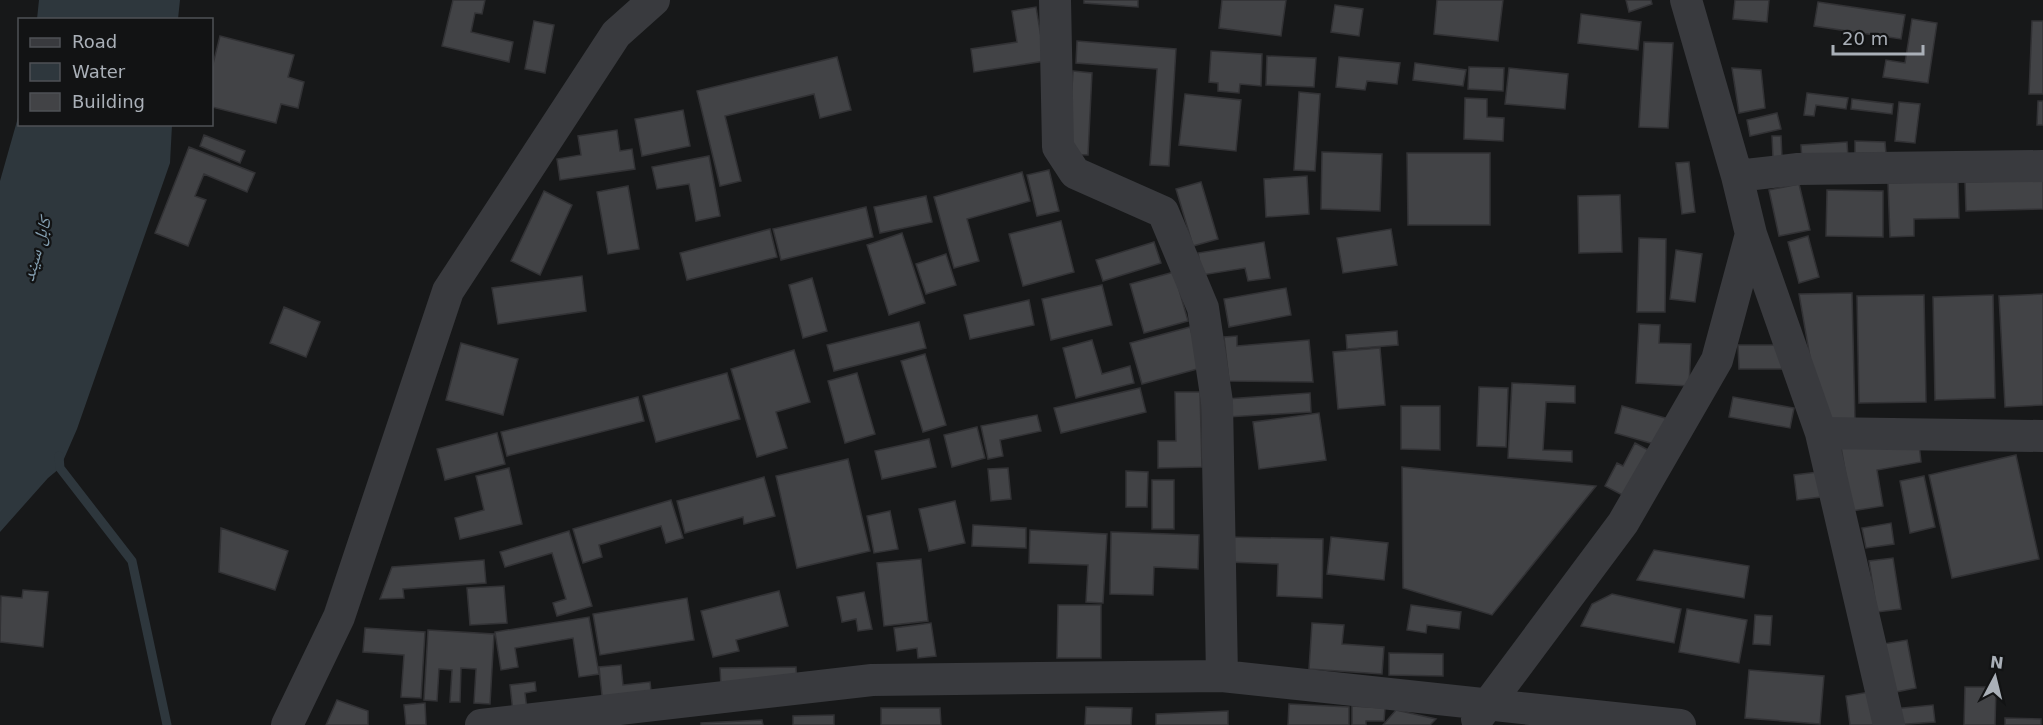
<svg xmlns="http://www.w3.org/2000/svg" width="2043" height="725" viewBox="0 0 2043 725" font-family="'DejaVu Sans','Noto Naskh Arabic',sans-serif">
<rect width="100%" height="100%" fill="#171819"/>
<!-- water -->
<path fill="#2e373d" d="M39 0H180L178 19H37Z
M19 114 20 124 172 125 170 163 77 429 60 468 48 478 0 532V181Z"/>
<g fill="none" stroke-linecap="round" stroke-linejoin="round">
<!-- stream -->
<path stroke="#2e373d" stroke-width="9" d="M59 456 60 468 132 561 167 725"/>
</g>
<!-- building -->
<path fill="#424346" stroke="#323235" stroke-width="1.5" d="M453 0H485L482 14 475 13 471 32 513 42 509 62 442 46Z
M1084 0H1138V7L1084 3Z
M1222 0H1286L1281 36 1219 28Z
M1437 0H1503L1498 41 1434 34Z
M1626 0H1651L1652 4 1629 12Z
M1735 0H1769L1767 22 1733 19Z
M1818 2 1905 15 1901 39 1814 26Z
M1335 5 1363 9 1359 36 1331 32Z
M1036 7 1045 61 974 72 971 49 1017 42 1012 11Z
M1581 14 1641 22 1638 50 1578 43Z
M1912 19 1937 23 1928 83 1883 77 1886 60 1905 63Z
M534 21 554 25 545 73 525 69Z
M2032 21H2043V94H2029Z
M220 36 294 55 288 77 304 82 298 108 281 104 276 123 212 107V68Z
M1077 41 1176 49 1169 166 1150 165 1157 69 1076 63Z
M1644 42 1673 43 1668 128 1639 127Z
M1211 51 1262 54 1261 86 1240 84 1239 93 1218 91V83L1209 82Z
M1267 56 1316 58 1314 87 1266 85Z
M837 57 851 110 820 118 814 94 725 116 741 181 720 186 697 91Z
M1339 57 1400 63 1397 84 1367 81 1365 90 1336 87Z
M1415 63 1466 70 1463 86 1413 80Z
M1469 67 1504 68 1503 91 1468 89Z
M1509 68 1568 74 1565 109 1505 104Z
M1732 68 1761 70 1765 108 1739 113Z
M1073 71 1092 73 1088 155 1068 154Z
M1299 92 1320 94 1315 171 1294 170Z
M1807 93 1848 98 1846 109 1816 105 1814 116 1804 115Z
M1185 94 1241 100 1236 151 1179 145Z
M1465 98 1487 99V117L1504 118 1503 141 1464 139Z
M1852 99 1893 104 1892 114 1851 109Z
M2038 101H2043V125H2037Z
M1899 102 1920 104 1915 143 1895 141Z
M683 110 690 146 642 156 635 119Z
M1777 113 1781 129 1750 136 1747 120Z
M617 130 620 151 632 149 635 169 560 180 557 159 581 155 578 136Z
M204 135 245 151 240 163 200 146Z
M1772 136H1781L1782 158H1773Z
M1855 141 1885 142 1886 154 1855 153Z
M1847 142 1848 158 1802 161 1801 145Z
M189 147 255 173 247 192 204 174 195 196 206 200 188 246 155 233Z
M1322 152 1382 154 1380 211 1321 209Z
M1407 153H1490V225H1408Z
M709 156 720 216 696 221 689 184 657 189 652 167Z
M1689 162 1695 212 1682 214 1676 163Z
M1049 170 1059 211 1037 216 1027 175Z
M1022 172 1030 201 967 219 979 261 954 268 934 197Z
M1307 176 1309 214 1266 217 1264 179Z
M2043 180V209L1966 211 1965 182Z
M1958 181 1959 218 1914 219V236L1890 237 1888 183Z
M1201 182 1218 239 1193 246 1176 189Z
M1799 184 1810 230 1779 236 1769 190Z
M628 186 639 249 608 254 597 192Z
M1827 190 1883 191V237L1826 236Z
M544 191 572 205 540 275 511 261Z
M1620 195 1622 252 1579 253 1578 196Z
M926 196 932 222 880 233 874 207Z
M866 207 873 237 781 260 773 229Z
M1061 221 1074 272 1023 286 1009 234Z
M770 229 777 257 687 280 680 253Z
M1391 229 1397 265 1343 273 1337 238Z
M902 233 925 303 889 315 867 245Z
M1808 236 1819 277 1799 283 1788 242Z
M1639 238 1666 239 1665 312H1637Z
M1154 242 1161 263 1103 281 1096 260Z
M1264 242 1270 278 1248 281 1245 268 1202 275 1198 253Z
M1676 250 1702 254 1695 302 1670 299Z
M946 254 956 285 926 294 916 264Z
M1174 272 1188 321 1144 333 1130 284Z
M582 276 586 311 498 324 492 288Z
M812 278 827 331 803 338 789 285Z
M1102 285 1112 325 1051 340 1042 299Z
M1286 288 1291 315 1229 327 1224 299Z
M1852 293 1855 421 1822 426 1799 294Z
M2043 294V405L2005 407 1999 296Z
M1924 295 1926 402 1859 403 1857 296Z
M1993 295 1995 398 1935 400 1933 297Z
M1029 300 1034 325 970 339 964 315Z
M284 307 320 322 306 357 270 343Z
M919 322 926 348 834 371 827 345Z
M1639 324 1660 325 1659 343 1691 344 1689 386 1636 383Z
M1190 327 1201 368 1142 384 1130 343Z
M1397 331 1398 345 1347 349 1346 335Z
M1237 336V346L1309 340 1313 382 1229 381 1224 337Z
M1092 340 1102 374 1130 366 1134 383 1076 398 1063 348Z
M461 343 518 359 503 415 446 400Z
M1738 345H1782V369H1739Z
M1380 348 1385 405 1338 409 1333 352Z
M794 350 810 402 776 412 787 448 757 457 731 369Z
M925 354 946 425 923 432 901 361Z
M727 373 740 419 656 442 643 396Z
M857 373 875 434 845 443 828 381Z
M1512 383 1575 386V403L1546 402 1543 450 1572 451V462L1508 458Z
M1479 387 1508 388 1506 447 1477 446Z
M1140 388 1146 412 1061 433 1054 408Z
M1175 392H1200L1202 467 1158 468V441H1176Z
M1310 393 1311 412 1227 417 1226 399Z
M638 397 644 421 507 456 501 432Z
M1733 397 1794 408 1790 428 1729 417Z
M1401 406H1440V450L1401 449Z
M1622 406 1669 419 1661 446 1615 433Z
M1319 413 1326 460 1259 469 1253 422Z
M1037 415 1041 431 1000 440 1003 456 988 459 981 426Z
M977 427 985 458 952 467 944 435Z
M497 433 505 464 445 480 437 449Z
M929 439 936 467 882 479 875 451Z
M1635 443 1654 453 1630 499 1605 486 1617 463 1623 466Z
M1919 444 1921 462 1877 470 1883 506 1852 511 1841 447Z
M2016 455 2039 559 1952 578 1929 475Z
M848 459 870 551 797 568 776 476Z
M1402 467 1596 486 1492 615 1403 588Z
M509 468 522 524 460 539 455 518 484 510 476 476Z
M1008 468 1011 499 991 501 988 469Z
M1126 471 1148 472 1147 507H1126Z
M1818 472 1821 497 1797 500 1794 475Z
M1924 476 1935 527 1910 533 1900 481Z
M764 477 775 516 744 524 743 517 685 533 677 501Z
M1152 480H1174V529H1152Z
M671 500 683 538 666 543 661 526 599 545 602 557 583 563 573 529Z
M955 501 965 543 929 551 919 509Z
M890 511 898 549 874 553 867 516Z
M1891 523 1894 544 1866 548 1862 528Z
M973 525 1026 528V548L972 546Z
M221 528 288 551 275 590 219 572Z
M1030 530 1107 534 1103 603 1086 602 1088 565 1029 563Z
M569 531 592 606 557 616 553 603 566 599 552 553 505 567 500 552Z
M1111 532 1199 535 1198 569 1154 567 1153 595 1110 594Z
M1229 537 1323 539 1322 598 1277 596 1278 564 1228 562Z
M1331 537 1388 543 1384 580 1327 574Z
M1654 550 1749 566 1744 598 1637 580Z
M1893 558 1901 609 1877 612 1869 561Z
M921 559 928 621 884 626 877 563Z
M484 560 486 583 403 589 404 598 380 599 392 567Z
M504 586 507 623 470 625 467 588Z
M23 590 48 592 43 647 0 642 1 596 22 598Z
M779 591 788 626 736 640 739 651 713 657 701 611Z
M864 592 872 629 858 631 856 619 842 622 837 597Z
M1612 594 1681 609 1674 643 1581 626 1592 604Z
M687 598 694 640 600 655 593 614Z
M1058 605H1101V658H1057Z
M1411 605 1461 612 1459 629 1427 625 1426 633 1407 630Z
M1687 609 1747 620 1739 663 1679 652Z
M1755 615 1772 616 1770 645 1753 644Z
M589 617 599 674 579 677 573 638 515 648 518 667 501 670 495 632Z
M931 623 936 656 918 658 917 648 897 651 894 628Z
M1312 623 1344 625 1342 644 1384 647 1382 674 1309 669Z
M365 628 425 632 421 698 401 697 404 655 363 652Z
M428 630 494 634 490 704 474 703 476 669 461 668 460 702H450L452 670 439 669 437 701 424 700Z
M1907 640 1916 688 1891 693 1883 644Z
M1389 653 1443 654V676L1389 675Z
M621 665 623 685 650 682 652 700 603 705 599 667Z
M796 667 797 685 721 687 720 668Z
M1749 670 1824 676 1820 724 1745 718Z
M535 682 536 691 525 693 527 710 513 712 510 685Z
M1965 687H1996L1995 725H1964Z
M1869 692 1874 725H1850L1846 696Z
M337 700 368 711V725H326Z
M425 703 426 725H406L404 705Z
M1289 704 1349 707V725H1288Z
M1933 705 1935 722 1894 725 1893 709Z
M1352 706 1385 708 1384 721H1366V725H1352Z
M1086 707 1132 708 1131 725H1085Z
M881 708H940L941 725H881Z
M1396 710 1436 719 1430 725H1383Z
M1228 711V725H1156V714Z
M834 715V725H793V716Z
M2005 718 2041 719V725H2005Z
M762 720 763 725H701V723Z"/>
<g fill="none" stroke-linecap="round" stroke-linejoin="round">
<!-- minor -->
<path stroke="#393a3e" stroke-width="32" d="M1055 0 1058 147 1075 173 1163 212 1203 308 1217 402 1222 676
M1737 176 1798 169 2043 166
M1751 234 1821 433 1889 725
M1821 433 2043 436
M1477 719 1623 523 1717 360 1751 234 1737 176 1686 0
M287 725 339 617 448 291 616 34 654 0
M481 725 872 680 1222 676 1680 725"/>
</g>
<g text-anchor="middle" dominant-baseline="central" stroke-width="4.5" stroke-linejoin="round" paint-order="stroke">
<!-- water labels -->
<g font-size="18" font-style="italic" fill="#849fb1" stroke="#121314">
<text transform="translate(36 249) rotate(-74)">کابل سيند</text>
</g>
</g>
<!-- legend -->
<rect x="18" y="18" width="195" height="108" fill="#121314" stroke="#4f5256" stroke-width="1.5"/>
<rect x="30" y="38" width="30" height="9" fill="#393a3e" stroke="#4f5256" stroke-width="1.5"/>
<text x="72" y="48" font-size="18" fill="#aab0b8">Road</text>
<rect x="30" y="63" width="30" height="18" fill="#2e373d" stroke="#4f5256" stroke-width="1.5"/>
<text x="72" y="78" font-size="18" fill="#aab0b8">Water</text>
<rect x="30" y="93" width="30" height="18" fill="#424346" stroke="#4f5256" stroke-width="1.5"/>
<text x="72" y="108" font-size="18" fill="#aab0b8">Building</text>
<!-- north arrow -->
<g transform="translate(1995 677) rotate(7)" stroke="#121314" stroke-width="4.5" paint-order="stroke">
<path d="M0-4.5L10 22L0 15L-10 22Z" fill="#aab0b8"/>
<text y="-9" font-size="16" font-weight="bold" text-anchor="middle" fill="#aab0b8">N</text>
</g>
<!-- scale -->
<path d="M1833 45v9h90v-9" fill="none" stroke="#aab0b8" stroke-width="3"/>
<text x="1842" y="45" font-size="18" fill="#aab0b8" stroke="#121314" stroke-width="4.5" paint-order="stroke">20 m</text>
</svg>
